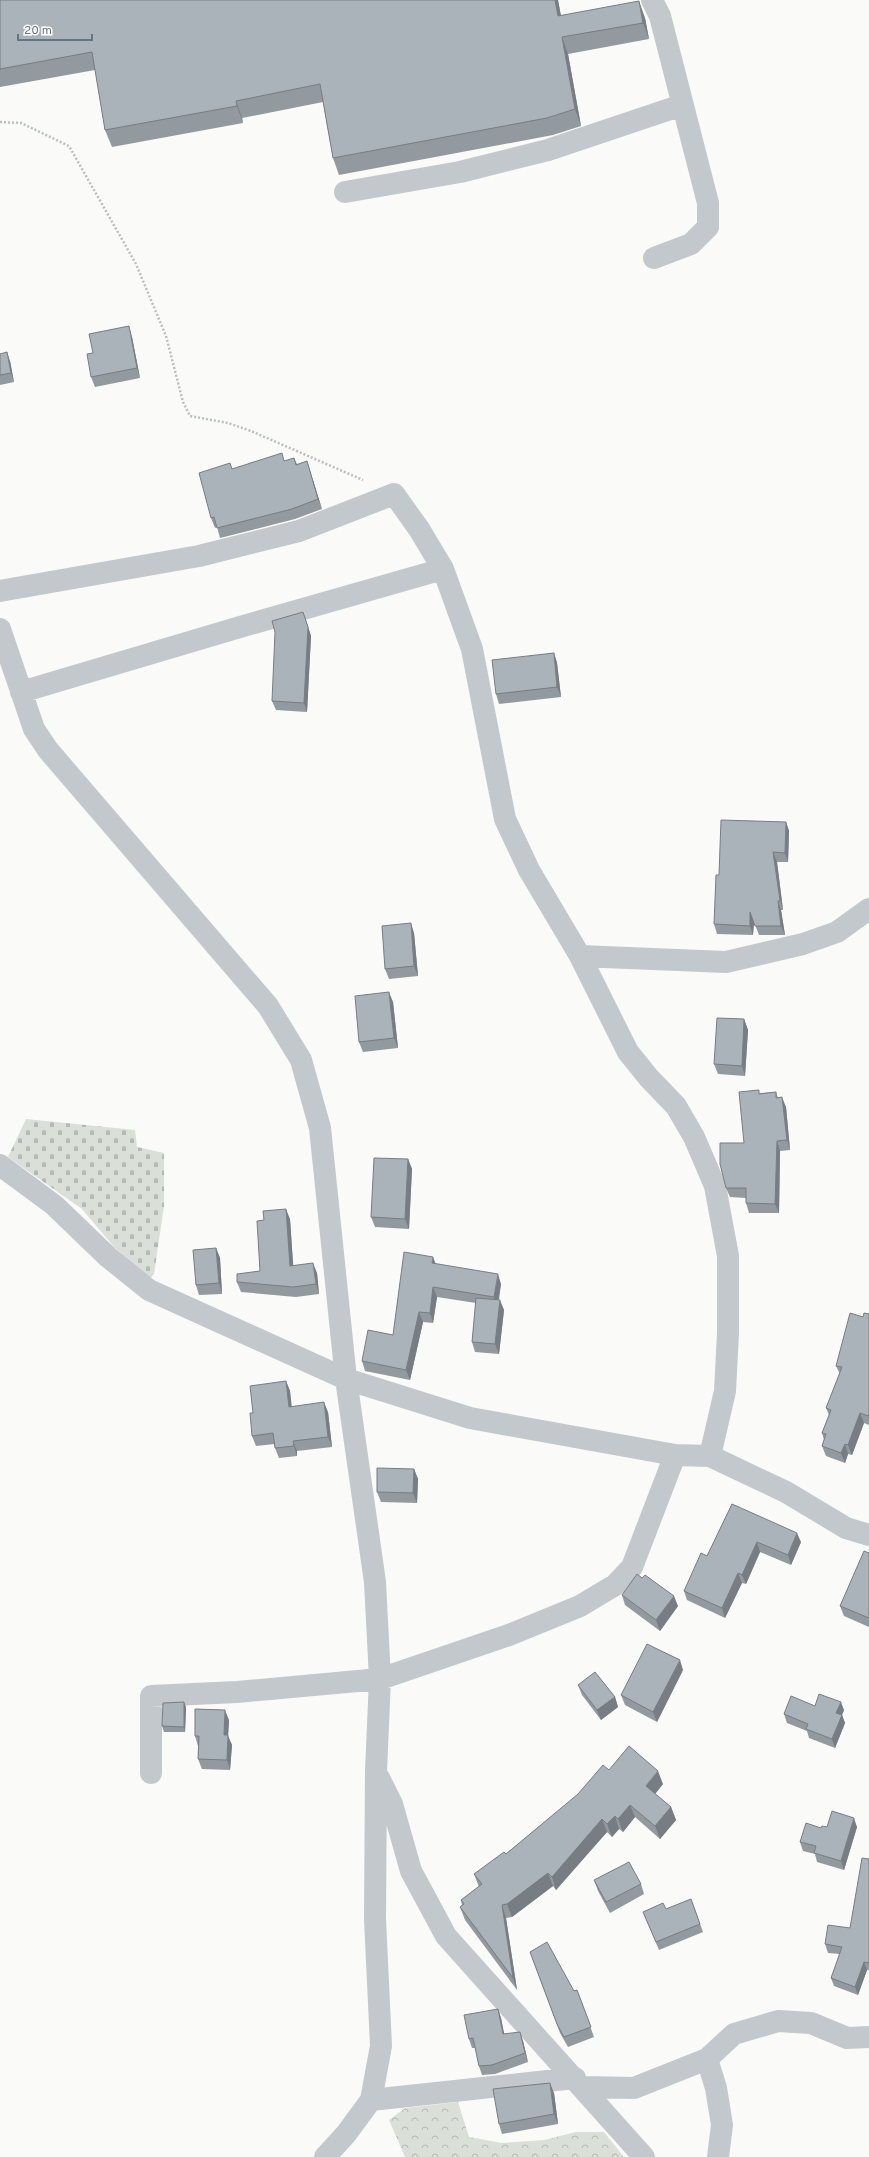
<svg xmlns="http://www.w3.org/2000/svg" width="869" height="2157" viewBox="0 0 869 2157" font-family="Overpass,sans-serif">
<defs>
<pattern id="forest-crowns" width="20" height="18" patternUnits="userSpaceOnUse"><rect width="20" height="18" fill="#dadfd7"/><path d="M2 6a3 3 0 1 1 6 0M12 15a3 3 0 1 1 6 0" fill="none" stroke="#b4b9b4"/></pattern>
<pattern id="cemetery-stones" width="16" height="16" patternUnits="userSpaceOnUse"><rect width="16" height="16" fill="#dadfd7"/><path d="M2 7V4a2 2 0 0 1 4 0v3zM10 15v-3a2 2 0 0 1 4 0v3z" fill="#b4b9b4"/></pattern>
</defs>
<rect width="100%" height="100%" fill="#fafaf8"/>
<!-- forest -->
<path fill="url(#forest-crowns)" d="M458 2102 469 2137 502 2143 544 2140 576 2132H604L624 2157H405L389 2120 405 2108Z"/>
<!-- cemetery -->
<path fill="url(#cemetery-stones)" d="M26 1119 135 1130 137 1147 164 1153V1206L154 1274 149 1280 114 1247 82 1209 8 1157Z"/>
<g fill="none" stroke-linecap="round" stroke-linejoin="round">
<!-- path -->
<path stroke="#bbbfc2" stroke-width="2.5" stroke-dasharray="2 2" stroke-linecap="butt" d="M0 122 21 123 69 146 136 264 166 336 183 402 190 416 228 423 251 431 363 480"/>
<!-- minor -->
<path stroke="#c3c8cc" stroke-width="22" d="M652 0 660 16 708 203V227L691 244 654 258
M345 192 460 172 548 150 682 105
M0 591 199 556 299 531 394 494 419 529 443 569 472 649 505 819 529 870 580 956 628 1052 649 1078 676 1106 694 1137 715 1186 728 1256V1333L725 1391 710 1456
M0 629 34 729 48 750 268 1006 301 1060 320 1128 346 1379 375 1582 380 1679 376 1771 375 1919 381 2046 371 2100 346 2134 325 2157
M21 692 240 627 443 569
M580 956 726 962 803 944 837 932 869 909
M0 1165 54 1205 108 1257 149 1290 346 1379 470 1418 675 1455 710 1456 786 1492 846 1528 869 1535
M151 1773V1696L237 1692 380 1679 509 1635 580 1606 615 1585 632 1567 675 1455
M379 1778 392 1804 411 1871 446 1936 644 2157
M707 2059 716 2088 722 2125 718 2157
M583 2087 634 2088 707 2059 734 2034 778 2021 811 2023 847 2038 869 2037
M371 2100 575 2078"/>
</g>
<!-- wall -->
<path fill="#929a9f" d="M0 0H558L561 16 645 18 649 39 568 54 581 126 553 135 339 175 333 158 323 102 242 118 243 123 112 147 105 130 95 70 0 87Z
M132 337 140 378 95 387 91 377 93 353Z
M0 354 10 361 14 382 0 385Z
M294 458 297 464 307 461 322 509 295 519 220 538 217 527 215 528 211 518 232 469 285 461Z
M306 621 311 636 307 712 276 710 272 701Z
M554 653 557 663 561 697 499 704 496 694Z
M786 822 789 831 788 862H777L783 910H781L785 935H759L754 922 753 935 717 934 714 924 719 875Z
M414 933 418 976 389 979 385 969Z
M393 1002 398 1048 363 1052 359 1042Z
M744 1019 748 1030 745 1076 718 1074 714 1064Z
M776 1092 778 1098 786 1107 790 1150 780 1151 779 1213H749L746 1203V1198L730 1197 726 1188 744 1143 760 1093Z
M408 1159 412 1169 409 1229 375 1227 371 1217Z
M290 1219 293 1266 317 1273 319 1294 296 1297 241 1292 237 1282 260 1271Z
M216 1248 220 1258 222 1294 199 1295 196 1285Z
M436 1264 501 1284 499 1300 504 1310 499 1354 475 1352 472 1342 476 1303 437 1297 433 1323 423 1322 410 1380 365 1371 362 1361 393 1335Z
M869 1314V1425L864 1423 852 1455 848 1454 845 1463 826 1456 822 1446 824 1440 822 1433 829 1415 826 1408 840 1374 836 1366 863 1317Z
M286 1381 290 1391 291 1407 328 1412 332 1447 297 1451V1456L279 1458 275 1448V1444L256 1446 252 1436 253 1413Z
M414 1469 418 1479 417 1503 381 1502 377 1492Z
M732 1504 801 1542 791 1565 760 1552 746 1584 742 1583 725 1618 687 1600 684 1591 707 1556Z
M869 1553V1627L844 1616 840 1606Z
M622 1595 678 1606 660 1631 625 1605Z
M683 1670 657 1722 625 1705 621 1695Z
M578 1685 615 1697 618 1707 601 1720 582 1695Z
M815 1706 844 1710 842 1715 845 1723 835 1748 809 1738 807 1731 787 1723 784 1714Z
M186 1707 185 1732H164L162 1726Z
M229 1720 228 1736 232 1745 230 1770 202 1769 198 1759V1746L195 1736Z
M609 1770 663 1784 655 1794 671 1807 676 1820 660 1839 635 1817 623 1832 619 1829 612 1837 607 1832 556 1890 553 1886 512 1917 506 1918 517 1990 465 1920 460 1907 462 1905 461 1900 479 1887 474 1874 506 1854Z
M827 1827H857L844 1870 817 1862 815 1854 803 1851 800 1842Z
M869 1859V1970H867L858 1995 834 1986 831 1978 840 1954 828 1953 825 1944 850 1928Z
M594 1880 641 1884 644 1894 610 1913 598 1891Z
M691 1899 703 1932 659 1950 643 1912 666 1909Z
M530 1952 574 1991 577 1990 594 2037 568 2047 560 2033Z
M498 2009 501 2018 504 2034 523 2041 528 2062 495 2074 482 2075 479 2066 475 2048H472L469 2039Z
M554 2093 558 2124 502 2134 499 2124Z"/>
<!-- shaded-wall -->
<path fill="#777d82" d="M555 0H558L564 33 558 16Z
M639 1 645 18 649 39 643 23Z
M562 37 568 54 581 126 575 109Z
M236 101 242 118 243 123 237 106Z
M129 326 132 337 140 378 137 368Z
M7 352 10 361 14 382 11 373Z
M307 461 310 471 322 509 318 499Z
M303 612 311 636 307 712 304 703Z
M554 653 557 663 561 697 557 687Z
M786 822 789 831 788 862 785 853Z
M773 852 777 862 783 910 780 900Z
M778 901 781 910 785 935 781 926Z
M750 912 754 922 753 935 750 926Z
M411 923 414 933 418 976 414 966Z
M389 992 393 1002 398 1048 394 1038Z
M744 1019 748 1030 745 1076 742 1066Z
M782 1097 786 1107 790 1150 787 1140Z
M777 1141 780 1151 779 1213 775 1204Z
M408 1159 412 1169 409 1229 405 1219Z
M286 1209 290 1219 294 1276 290 1266Z
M216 1248 220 1258 222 1294 219 1283Z
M433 1257 437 1267 432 1263Z
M313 1263 317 1273 319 1294 316 1284Z
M498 1274 501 1284 497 1307 494 1297Z
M433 1287 437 1297 433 1323 430 1313Z
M500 1300 504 1310 499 1354 495 1344Z
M419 1312 423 1322 410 1380 406 1370Z
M286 1381 290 1391 293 1417 289 1407Z
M324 1402 328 1412 332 1447 328 1437Z
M860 1413 864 1423 852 1455 848 1445Z
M293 1441 297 1451V1456L294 1446Z
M845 1444 848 1454 845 1463 841 1453Z
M414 1469 418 1479 417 1503 413 1493Z
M797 1533 801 1542 791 1565 788 1555Z
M757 1542 760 1552 746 1584 742 1575Z
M738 1573 742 1583 725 1618 722 1608Z
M674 1596 678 1606 660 1631 656 1620Z
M680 1660 683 1670 657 1722 653 1712Z
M615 1697 618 1707 601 1720 597 1710Z
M184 1702 186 1707 185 1732 184 1727Z
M841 1702 844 1710 842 1715 845 1723 835 1748 832 1739 836 1713Z
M225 1710 229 1720 228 1736 232 1745 230 1770 227 1760 224 1735Z
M658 1771 663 1784 651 1799 646 1786Z
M630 1805 635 1817 623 1832 618 1819Z
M671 1807 676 1820 660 1839 655 1826Z
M615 1816 619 1829 612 1837 607 1824Z
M854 1818 857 1827 844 1870 841 1861Z
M602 1819 607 1832 556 1890 552 1877Z
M548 1873 553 1886 512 1917 507 1904Z
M502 1905 506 1918 517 1990 513 1978Z
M864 1962 867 1970 858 1995 855 1987Z
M498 2009 501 2018 506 2043 503 2034Z
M520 2032 523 2041 528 2062 525 2053Z
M550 2083 554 2093 558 2124 554 2114Z"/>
<!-- building -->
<path fill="#aab3b9" stroke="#777d82" d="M0 0H555L558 16 639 1 643 23 562 37 575 109 547 118 333 158 320 84 236 101 237 106 105 130 92 52 0 69Z
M129 326 137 368 91 377 87 354 93 353 89 334Z
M7 352 11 373 0 375V354Z
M282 453 284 461 294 458 296 465 307 461 318 499 292 509 217 528 214 517 211 518 199 473 230 463 232 469Z
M303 612 308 627 304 703 272 701 275 632 272 621Z
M554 653 557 687 496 694 492 660Z
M721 820 786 822 785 853 773 852 780 900 778 901 781 926H755L750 912V926L714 924 716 875H719Z
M411 923 414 966 385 969 382 926Z
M389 992 394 1038 359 1042 355 996Z
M717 1018 744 1019 742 1066 714 1064Z
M759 1090V1094L776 1092V1098L782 1097 787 1140 777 1141 775 1204 746 1203V1188H726L720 1164V1143H744L739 1092Z
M374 1158 408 1159 405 1219 371 1217Z
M286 1209 290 1266 313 1263 316 1284 293 1287 237 1282V1274L260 1271 257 1221 264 1220 263 1211Z
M216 1248 219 1283 196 1285 193 1250Z
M404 1252 433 1257 432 1263 498 1274 494 1297 433 1287 430 1313 419 1312 406 1370 362 1361 368 1330 393 1335Z
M476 1298 500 1300 495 1344 472 1342Z
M850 1313 863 1317 864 1313 869 1314V1414L868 1416 860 1413 848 1445 845 1444 841 1453 822 1446 826 1434 822 1433 831 1410 826 1408 842 1367 836 1366Z
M286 1381 289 1407 324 1402 328 1437 293 1441 294 1446 275 1448 273 1433 252 1436 250 1413H253L250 1386Z
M377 1468 414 1469 413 1493 377 1492Z
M732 1504 797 1533 788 1555 757 1542 742 1575 738 1573 722 1608 684 1591 701 1553 707 1556Z
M864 1551 869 1553V1618L840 1606Z
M637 1574 642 1578 645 1575 674 1596 656 1620 622 1595Z
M647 1644 680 1660 653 1712 621 1695Z
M595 1672 615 1697 597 1710 578 1685Z
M819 1694 841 1702 836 1713 842 1715 832 1739 806 1729 808 1724 784 1714 791 1696 815 1706Z
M184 1702V1727L162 1726 163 1703Z
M195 1709 225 1710 224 1735H228L227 1760 198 1759 199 1736H195Z
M629 1746 658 1771 646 1786 671 1807 655 1826 630 1805 618 1819 615 1816 607 1824 602 1819 552 1877 548 1873 507 1904 502 1905 513 1978 460 1907 464 1904 461 1900 482 1884 474 1874 504 1852 506 1854 578 1794 603 1765 609 1770Z
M832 1811 854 1818 841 1861 814 1853 816 1846 800 1842 806 1823 821 1828 822 1826 827 1827Z
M862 1858 869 1859V1963L864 1962 855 1987 831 1978 842 1947 825 1944 828 1925 850 1928Z
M629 1862 641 1884 606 1902 594 1880Z
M691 1899 700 1924 656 1942 643 1912 663 1903 666 1909Z
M547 1942 574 1991 577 1990 591 2027 564 2037 557 2024 530 1952Z
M498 2009 503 2034 520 2032 525 2053 492 2065 479 2066 473 2038 469 2039 464 2015Z
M550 2083 554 2114 499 2124 493 2089Z"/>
<!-- scale -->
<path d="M18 34v6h74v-6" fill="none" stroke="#657683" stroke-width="2"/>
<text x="24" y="34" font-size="12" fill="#657683" stroke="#ffffff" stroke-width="3" paint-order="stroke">20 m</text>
</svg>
